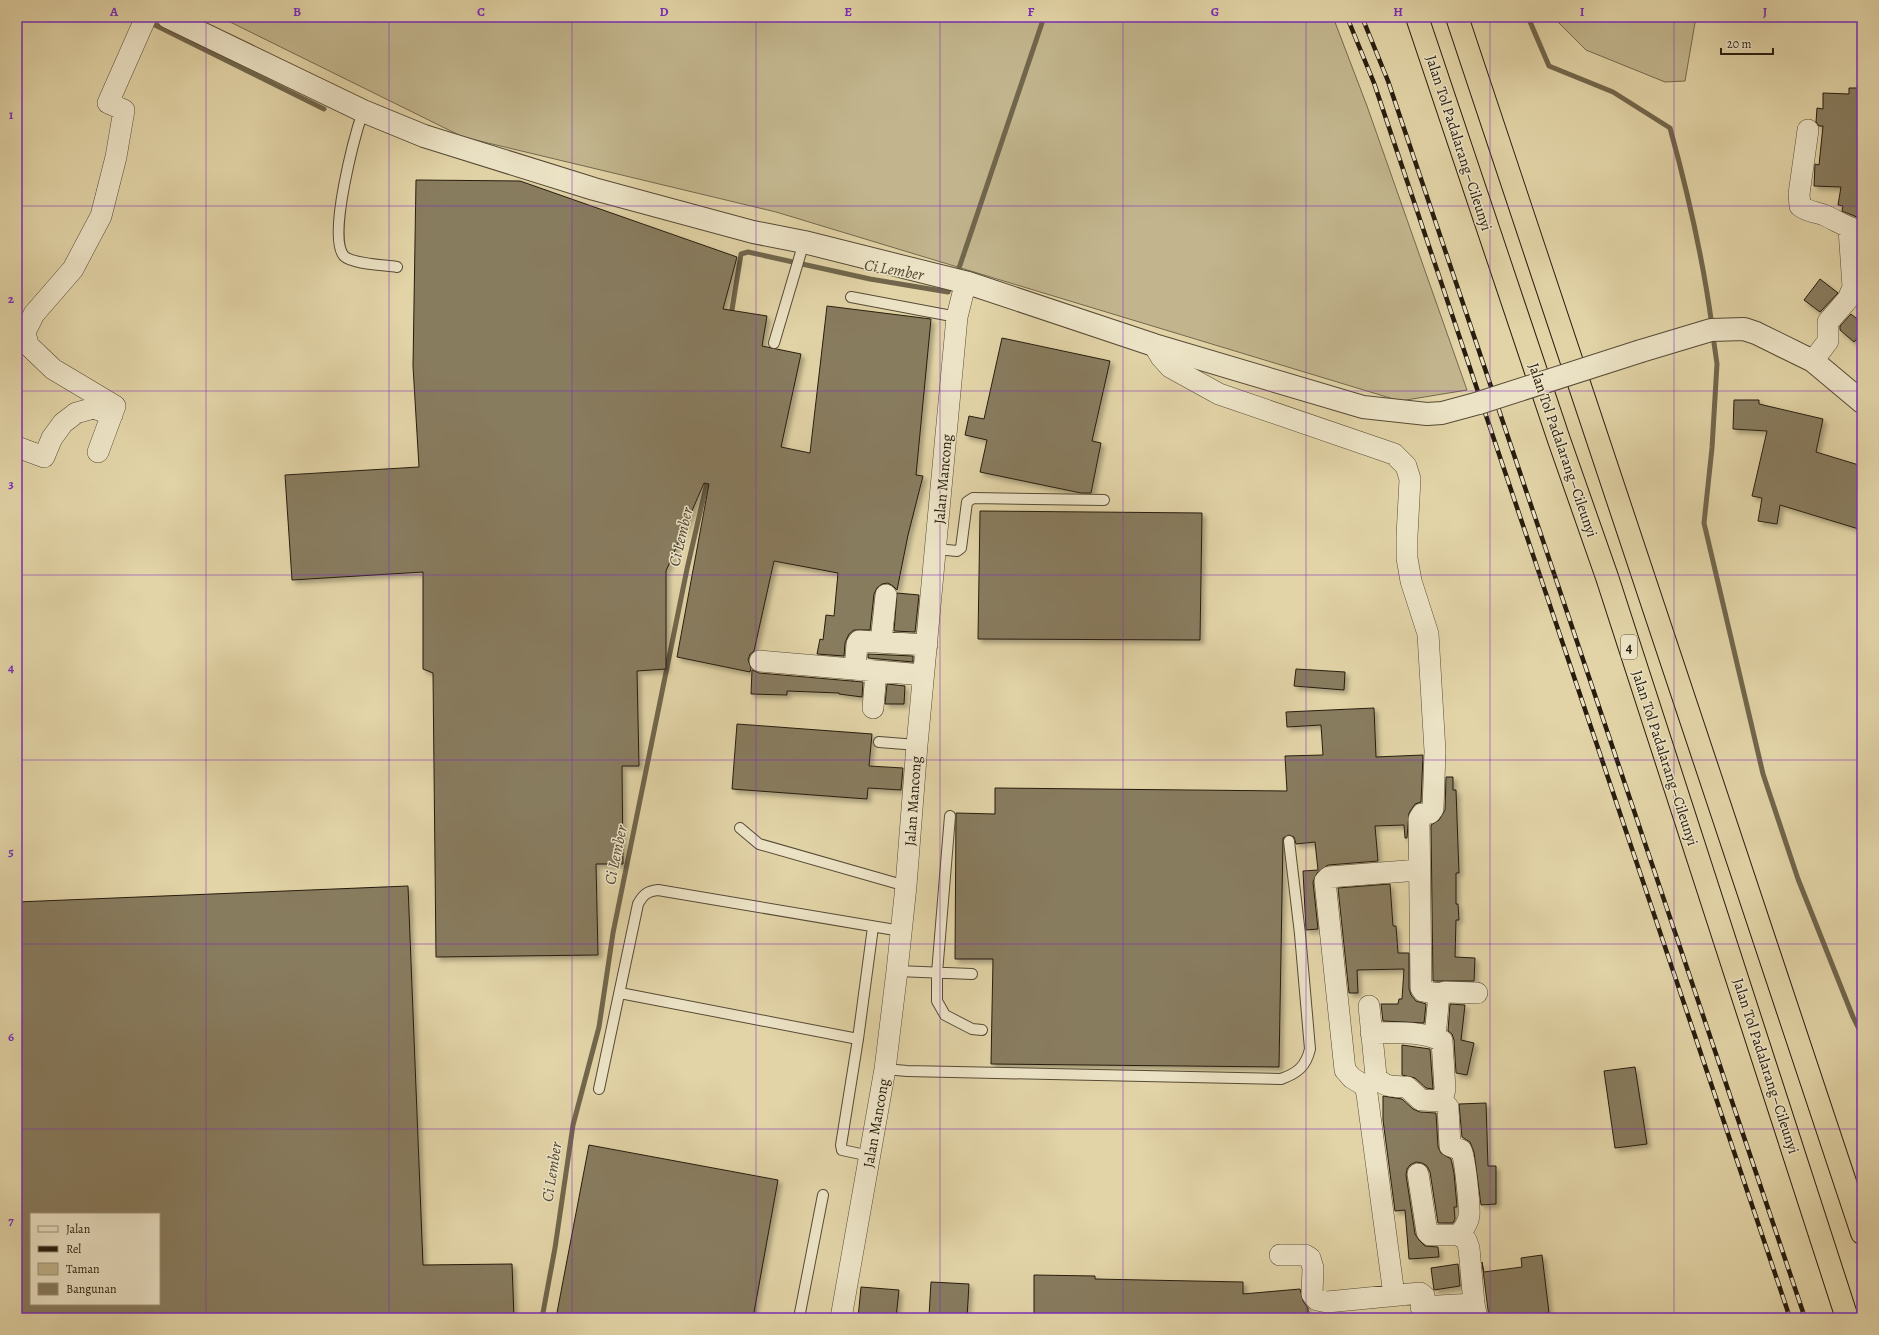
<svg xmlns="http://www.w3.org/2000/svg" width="1879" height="1335" viewBox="0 0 1879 1335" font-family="Alegreya,serif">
<defs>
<filter id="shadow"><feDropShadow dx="3.5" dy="3.5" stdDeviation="2" flood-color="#0004"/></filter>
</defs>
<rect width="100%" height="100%" fill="#e2d4a7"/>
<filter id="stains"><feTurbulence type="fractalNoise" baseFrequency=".005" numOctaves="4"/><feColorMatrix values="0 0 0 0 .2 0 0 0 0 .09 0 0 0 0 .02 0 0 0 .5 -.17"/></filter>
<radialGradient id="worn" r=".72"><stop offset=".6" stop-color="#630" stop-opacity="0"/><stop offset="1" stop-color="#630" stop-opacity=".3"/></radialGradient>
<!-- green -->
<path fill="#c2b58d" stroke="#74694e" d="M220 17H1333L1367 106 1467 390 1400 401 776 212 463 137Z
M1553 17H1696L1685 81 1665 82 1586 50Z"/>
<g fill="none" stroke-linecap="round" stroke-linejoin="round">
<!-- stream -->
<path stroke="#71664b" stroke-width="5" d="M1528 17 1549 66 1613 92 1670 128C1688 193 1703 259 1712 326
M149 22 324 109
M957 274 1044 17
M731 316 741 254 748 252 870 279 948 292 951 285
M1713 336 1717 364 1712 448 1704 523 1763 774 1798 879 1853 1017 1862 1035
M542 1318 555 1248 573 1125 599 1027 613 933 687 569 708 478"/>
</g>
<!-- building -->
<path fill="#887c5e" stroke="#271d0f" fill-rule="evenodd" filter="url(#shadow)" d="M1849 88H1862V219L1842 211 1843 206 1838 205 1841 187 1814 186 1815 164 1819 165 1823 126H1819L1816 122 1817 108 1823 109V93L1849 94Z
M416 180 520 181 737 257 723 309 767 316 762 346 801 354 781 447 810 453 827 306 931 319 916 475 923 476 908 535 897 590 893 586 888 583 882 584 877 588 874 594 870 630H854L849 634 845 643 844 656 817 654 820 639 823 640 826 615 834 616 838 573 774 561 754 651 750 654 748 660 751 668 750 672 677 657 709 484 704 483 666 571V669L637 671 639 766H622L623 864H596L598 955 436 957 433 673 423 669V572L292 580 285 475 419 467 413 366Z
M1820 279 1838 293 1820 312 1804 300Z
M1851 314 1862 323V333L1854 342 1840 330V326Z
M1002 338 1110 361 1092 441 1101 443 1091 493H1081L980 472 987 440 965 435 969 416 984 419Z
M1734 400H1759V404L1823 419 1816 452 1862 466V530L1780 505 1777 524 1758 521 1762 498 1752 496 1767 431 1733 429Z
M980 511 1202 513 1200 640 978 639Z
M897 593 919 595 915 632 894 631Z
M868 654 913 656V662L868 658Z
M1296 669 1345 672 1344 690 1294 686Z
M752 670 759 673 863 682 862 697 839 694V693L787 691V695L751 694Z
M887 684 905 686 904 704H885Z
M1374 708 1376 757 1423 755 1421 802 1415 804 1409 813 1407 838H1405L1404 825 1375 826 1378 861 1328 865 1317 873 1313 882 1318 929 1306 930 1303 871 1318 870 1315 842 1296 844 1294 837 1289 835 1283 838 1279 1067 991 1064 993 959H955L956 813 995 814V788L1287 791 1285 756 1323 755 1321 725 1287 727 1286 712Z
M737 724 872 734 869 766 903 768 901 790 868 788 867 799 732 789Z
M1446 777H1453V790H1456L1459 873H1456V904H1458L1459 920H1456L1455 957 1475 958 1474 981H1433L1431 825 1439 820 1445 810Z
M1390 884 1393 926H1396L1398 953H1409V989L1411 995 1416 1001 1426 1004 1424 1023 1383 1021 1381 1004H1398L1399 999H1402L1404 969 1357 970 1358 993H1349L1338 888Z
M408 886 423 1265 512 1264 514 1318H17V902ZM31 1214H159V1304H31Z
M1450 1004 1465 1005 1461 1040 1474 1043 1467 1075 1456 1073 1454 1040 1452 1034 1448 1031Z
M1402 1045 1430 1049 1433 1089 1426 1088 1415 1078 1402 1075Z
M1635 1067 1647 1144 1615 1148 1604 1071Z
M1383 1096 1402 1099 1413 1109 1420 1112 1436 1113 1438 1147 1441 1153 1451 1159 1454 1173 1457 1207H1454L1455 1219 1453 1223H1438L1430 1172 1427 1166 1422 1163 1416 1162 1410 1165 1407 1169 1406 1175 1415 1234 1419 1240 1425 1246 1438 1247 1439 1257 1409 1259 1405 1210 1395 1211 1383 1120Z
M1486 1103 1488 1166H1496V1204L1481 1205 1474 1152 1470 1142 1462 1137 1459 1104Z
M589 1145 778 1180 753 1318H556Z
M1542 1255 1549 1313 1489 1318 1482 1262 1484 1272 1522 1267 1521 1258Z
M1458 1264 1460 1286 1434 1290 1431 1268Z
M1034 1275 1095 1276V1279L1243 1282V1294L1300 1289 1303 1301 1308 1308V1318H1034Z
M931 1282 969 1284 967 1318 929 1316Z
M861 1287 899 1290 896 1318H858Z"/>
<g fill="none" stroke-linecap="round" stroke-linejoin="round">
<defs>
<path id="service" d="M363 111C355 135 327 237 344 256 352 264 385 265 397 267
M851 297 957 317
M774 343 804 242
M936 549 957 551 961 548 967 502 973 498 1104 500
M879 742 917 745
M950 816 937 973V1001L945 1015 972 1029 982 1030
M740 828 759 844 906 886
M897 971 972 974
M620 993 858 1039
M885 1069 907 1071 1281 1079C1298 1073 1306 1066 1310 1049L1300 934 1289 841
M599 1089 638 904C643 895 647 891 658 890L901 931
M870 1156 842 1150 841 1145 858 1039 873 927
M799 1318 823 1195"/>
<path id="minor" d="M1808 130 1799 194 1800 206C1808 212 1816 212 1824 215 1838 221 1846 228 1862 231
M1154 345 1161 357 1170 367 1219 394 1394 454 1406 466 1410 479 1407 536V558L1411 581 1428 634 1435 751 1433 809 1430 813 1422 814 1419 819 1421 988 1423 991 1439 994
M1813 361 1828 341V322L1848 299 1853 287 1849 229
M17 447 44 457 52 438 63 423 76 413 94 408 112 415
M98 452 115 406 53 369 28 345 25 332 34 314 73 269 101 216 116 157 124 110 108 103 146 17
M881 642 886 595
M760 661 923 675
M855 670 857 644 859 641 927 645
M873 708 876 672
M1369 1006 1376 1076C1383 1088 1394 1086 1407 1087L1421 1100 1442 1101 1448 1107 1450 1146 1461 1150C1465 1157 1470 1207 1469 1216 1468 1223 1463 1230 1459 1235L1466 1240 1469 1248 1474 1304 1477 1318
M1371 1033C1394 1033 1420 1030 1442 1041L1445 1089 1442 1101
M1435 1037 1439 994 1445 992 1477 993
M1418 1174 1427 1232 1430 1235H1459
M1280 1255H1305L1310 1258 1313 1268 1312 1294 1317 1300 1327 1302 1420 1293 1424 1296 1421 1307 1474 1304
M1394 1295 1367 1094 1365 1086 1352 1078 1345 1070 1325 881 1329 877 1419 870
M841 1318 885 1069 897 971 906 886 917 745 957 317 963 293 968 283"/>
<path id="tertiary" d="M168 17 363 111 424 136 594 189 753 232 804 242 968 283 1154 345 1363 407 1427 414 1442 413 1479 403
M1641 351 1711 330 1744 329 1756 333 1813 361 1862 402"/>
<path id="motorway" d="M1417 17 1559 440 1607 577 1847 1318
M1457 17 1862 1233"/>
</defs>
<!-- service casing -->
<use href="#service" stroke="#564b35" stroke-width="12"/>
<!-- minor casing -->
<use href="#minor" stroke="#564b35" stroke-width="22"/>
<!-- tertiary casing -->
<use href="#tertiary" stroke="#564b35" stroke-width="24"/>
<!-- motorway casing -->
<use href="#motorway" stroke="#271d0f" stroke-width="24"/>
<!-- service -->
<use href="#service" stroke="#ece3c6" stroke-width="10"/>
<!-- minor -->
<use href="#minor" stroke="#ece3c6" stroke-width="21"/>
<!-- tertiary -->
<use href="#tertiary" stroke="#ece3c6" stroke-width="22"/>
<!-- motorway -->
<use href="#motorway" stroke="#e2d4a7" stroke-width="22"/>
<defs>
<path id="rail" d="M1347 17 1374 83 1790 1318
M1362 17 1388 81 1805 1318"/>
</defs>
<!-- rail casing -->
<use href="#rail" stroke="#271d0f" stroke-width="4.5"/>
<!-- rail -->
<use href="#rail" stroke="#ece3c6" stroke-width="3" stroke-dasharray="9" stroke-linecap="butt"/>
<defs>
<path id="tertiary-bridge" d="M1479 403 1641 351"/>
</defs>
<!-- tertiary-bridge casing -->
<use href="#tertiary-bridge" stroke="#564b35" stroke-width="24" stroke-linecap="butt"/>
<!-- tertiary-bridge -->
<use href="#tertiary-bridge" stroke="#ece3c6" stroke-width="22"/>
</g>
<!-- grid -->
<path fill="none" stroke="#7b2cbf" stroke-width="1" stroke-opacity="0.55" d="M206 17V1318M389 17V1318M572 17V1318M756 17V1318M940 17V1318M1123 17V1318M1306 17V1318M1490 17V1318M1674 17V1318M17 206H1862M17 391H1862M17 575H1862M17 760H1862M17 944H1862M17 1129H1862"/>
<g text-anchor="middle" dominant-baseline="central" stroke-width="3" stroke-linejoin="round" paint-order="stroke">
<!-- shield labels -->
<rect fill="#ece3c6" stroke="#625846" stroke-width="1" x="1621" y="635" width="16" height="24" rx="3"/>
<g font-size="14" font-weight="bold" fill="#271d0f">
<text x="1629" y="647">4</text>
</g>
<!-- street labels -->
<g font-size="15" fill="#271d0f" stroke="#ece3c6">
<text transform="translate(1459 143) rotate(72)">Jalan Tol Padalarang–Cileunyi</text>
<text transform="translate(1563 450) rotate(71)">Jalan Tol Padalarang–Cileunyi</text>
<text transform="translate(943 479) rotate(-85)">Jalan Mancong</text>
<text transform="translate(1665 758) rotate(72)">Jalan Tol Padalarang–Cileunyi</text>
<text transform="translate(913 801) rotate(-86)">Jalan Mancong</text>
<text transform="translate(1766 1066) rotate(72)">Jalan Tol Padalarang–Cileunyi</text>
<text transform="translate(876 1123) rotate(-80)">Jalan Mancong</text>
</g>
<!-- water labels -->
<g font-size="16" font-style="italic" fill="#524732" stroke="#ece3c6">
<text transform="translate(894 270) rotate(10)">Ci Lember</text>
<text transform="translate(681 537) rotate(-77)">Ci Lember</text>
<text transform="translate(616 855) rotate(-78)">Ci Lember</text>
<text transform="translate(552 1172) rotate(-81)">Ci Lember</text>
</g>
</g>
<!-- margin -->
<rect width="1879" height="1335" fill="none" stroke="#e2d4a7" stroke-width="44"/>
<!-- legend -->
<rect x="30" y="1213" width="130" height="92" fill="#ece3c6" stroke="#9d947d"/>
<rect x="38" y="1226" width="20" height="6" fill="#ece3c6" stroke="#9d947d"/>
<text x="66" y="1233" font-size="12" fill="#271d0f">Jalan</text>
<rect x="38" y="1246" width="20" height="6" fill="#271d0f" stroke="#9d947d"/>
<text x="66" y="1253" font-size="12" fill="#271d0f">Rel</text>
<rect x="38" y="1263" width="20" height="12" fill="#c2b58d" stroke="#9d947d"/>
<text x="66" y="1273" font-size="12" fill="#271d0f">Taman</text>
<rect x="38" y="1283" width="20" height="12" fill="#887c5e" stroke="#9d947d"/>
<text x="66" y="1293" font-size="12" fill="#271d0f">Bangunan</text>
<!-- scale -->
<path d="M1721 48v6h52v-6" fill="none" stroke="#271d0f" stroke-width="2"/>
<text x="1727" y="48" font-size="12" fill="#271d0f" stroke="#ece3c6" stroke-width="3" paint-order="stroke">20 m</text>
<rect x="22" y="22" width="1835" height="1291" fill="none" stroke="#7b2cbf" stroke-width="1.5"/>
<g font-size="13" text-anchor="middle" font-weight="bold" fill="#7b2cbf">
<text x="114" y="16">A</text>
<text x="297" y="16">B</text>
<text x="481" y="16">C</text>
<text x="664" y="16">D</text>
<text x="848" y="16">E</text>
<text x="1031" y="16">F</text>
<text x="1215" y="16">G</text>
<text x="1398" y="16">H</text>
<text x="1582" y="16">I</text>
<text x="1765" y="16">J</text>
<text x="11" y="119">1</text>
<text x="11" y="303">2</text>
<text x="11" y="488">3</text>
<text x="11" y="672">4</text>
<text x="11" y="856">5</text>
<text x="11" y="1041">6</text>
<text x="11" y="1225">7</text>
</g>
<rect width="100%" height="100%" filter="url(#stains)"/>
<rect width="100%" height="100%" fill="url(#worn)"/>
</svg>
